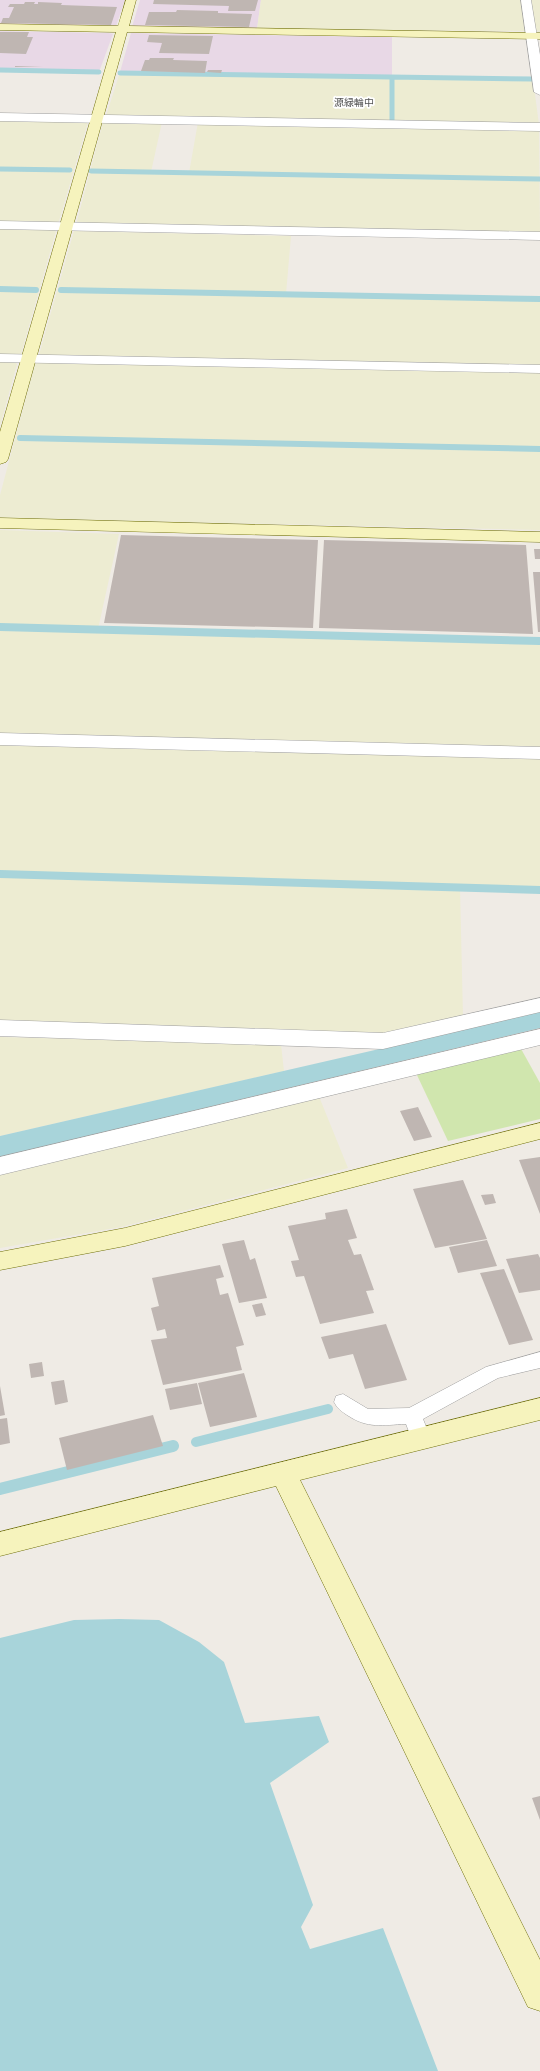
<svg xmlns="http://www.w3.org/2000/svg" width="540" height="2071" viewBox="0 0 540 2071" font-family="Lato,'Noto Sans JP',sans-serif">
<rect width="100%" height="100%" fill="#efebe5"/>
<!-- industrial -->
<path fill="#e8d8e6" d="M0 0H125L116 26 0 24Z
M140 0H261L257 29 132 27Z
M0 31 109 33 113 34 99 72 0 70Z
M131 33 392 37V77L120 72Z"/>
<!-- farmland -->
<path fill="#edecd2" d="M261 0H522L526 31 257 29Z
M531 0H540V32L535 31Z
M120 72 533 79 539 125 106 116Z
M0 119 88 122 59 221 53 224 0 223Z
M103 122H162L151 172 189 173 198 122 539 129 540 233 76 225Z
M0 227 53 228 56 231 21 354 16 356H0Z
M74 231 291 236 286 294 540 299V366L39 355Z
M0 361H13L17 364 0 426Z
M42 361 540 372V530L2 518 0 517V495L35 364Z
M0 530 119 534 98 629 540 641V747L0 733Z
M0 745 540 759V890L460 888 463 1017 383 1034 0 1021Z
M0 1037 281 1044 284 1071 0 1136Z
M318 1094 348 1168 121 1227 0 1248V1171Z"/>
<!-- grass -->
<path fill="#d0e6ae" d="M520 1047 540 1083V1119L448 1141 416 1073Z"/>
<!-- water -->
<path fill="#a8d4da" d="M540 1012V1028L0 1157V1136Z
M119 1619 159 1620 199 1642 224 1662 245 1723 319 1716 329 1742 270 1783 313 1905 301 1927 310 1949 383 1928 438 2071H0V1638L74 1620Z"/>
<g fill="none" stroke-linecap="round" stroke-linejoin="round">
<!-- stream-far4 -->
<path stroke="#a8d4da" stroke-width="5" d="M0 70 99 72
M120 73 533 79
M392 79V122
M0 169 70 170
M91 171 540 179"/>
<!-- stream-far3 -->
<path stroke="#a8d4da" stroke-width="6" d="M0 289 36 290
M61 290 540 299
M20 438 540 449"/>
<!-- stream-far2 -->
<path stroke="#a8d4da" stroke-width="8" d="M0 627 540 641
M0 874 540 890"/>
<!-- stream-far1 -->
<path stroke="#a8d4da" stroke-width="10" d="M196 1442 328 1409
M170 1447 173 1446"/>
<!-- stream -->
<path stroke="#a8d4da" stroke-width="12" d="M0 1489 173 1446"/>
</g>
<!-- building -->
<path fill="#bfb6b2" d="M154 0H258L255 11H228L229 6 153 4Z
M25 2H35L34 4H38V2L62 3 61 5 117 7 111 25 1 23 3 18H9L14 7H8L10 4H24Z
M177 10 218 11V13L252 14 249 27 145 25 149 12H176Z
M0 32H29L27 37H33L26 54 0 53Z
M149 35 213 36 209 54 159 53 162 43 147 42Z
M150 58H174L173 60 207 61 205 73 141 71 145 60H149Z
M15 66H43L15 67Z
M208 70H222L221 73 207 72Z
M121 535 318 540 313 628 104 623Z
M324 540 526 545 533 634 319 628Z
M534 549H540V559H535Z
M533 572H540V632H538Z
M418 1107 432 1137 414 1141 400 1111Z
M540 1157V1214L519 1160Z
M463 1180 487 1239 435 1248 413 1189Z
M493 1194 496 1203 485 1205 481 1195Z
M347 1209 357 1238 348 1240 354 1255 361 1254 374 1290 366 1291 374 1313 320 1324 304 1276 296 1277 291 1261 299 1260 288 1226 326 1219 325 1213Z
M244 1240 250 1260 255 1258 267 1298 239 1303 222 1244Z
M487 1240 497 1266 458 1273 449 1247Z
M538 1254 540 1258V1290L519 1293 506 1259Z
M220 1265 224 1277 216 1279 220 1295 228 1293 244 1345 236 1347 242 1370 163 1385 151 1340 167 1338 165 1329 157 1331 151 1308 159 1306 152 1278Z
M504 1269 533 1340 509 1345 480 1273Z
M262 1303 266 1315 256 1317 252 1305Z
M386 1324 407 1380 365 1389 353 1354 329 1359 321 1337Z
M42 1362 44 1376 31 1378 29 1364Z
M244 1373 257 1417 210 1427 198 1383Z
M64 1380 68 1402 55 1405 51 1382Z
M197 1383 202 1404 170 1410 165 1389Z
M0 1386 5 1415 0 1416Z
M153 1415 163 1446 67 1470 59 1438Z
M7 1418 10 1443 0 1445V1419Z
M540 1796V1820L532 1798Z"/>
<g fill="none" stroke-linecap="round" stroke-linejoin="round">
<defs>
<path id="lane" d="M540 1352V1368L498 1378 423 1419 431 1439 428 1445 421 1447 414 1445 406 1424C382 1425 368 1429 347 1415 341 1411 337 1408 334 1402L336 1396 343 1394 368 1409 409 1408 486 1367Z"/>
<path id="street" d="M521 0H531L540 55V95L534 92Z
M0 113 540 123V131L0 121Z
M0 221 540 232V240L0 229Z
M0 354 540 365V373L0 362Z
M0 733 540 747V759L0 745Z
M540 998V1012L383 1049 0 1036V1020L383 1033Z
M540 1029V1045L0 1175V1157Z"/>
<path id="secondary" d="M126 0H136L129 26 540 33V39L127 32 8 459 6 462 0 464V432L116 32 0 30V24L118 26Z
M0 518 540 532V542L0 528Z
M540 1123V1139L125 1246 0 1270V1252L125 1228Z
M540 1398V1420L300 1480 540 1960V2011L528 2007 276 1486 0 1556V1532Z"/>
</defs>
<!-- lane casing -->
<use href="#lane" stroke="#a0a0a0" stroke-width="1"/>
<!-- street casing -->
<use href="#street" stroke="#a0a0a0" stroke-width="1"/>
<!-- secondary casing -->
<use href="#secondary" stroke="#70700b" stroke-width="1"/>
<!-- lane -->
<use href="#lane" fill="#fff" fill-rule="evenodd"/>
<!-- street -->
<use href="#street" fill="#fff" fill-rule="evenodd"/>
<!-- secondary -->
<use href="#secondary" fill="#f6f3bd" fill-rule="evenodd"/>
</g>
<g text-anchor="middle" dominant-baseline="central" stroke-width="3.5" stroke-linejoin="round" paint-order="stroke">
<!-- far-neighbourhood labels -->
<g font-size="10" fill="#525252" stroke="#fff">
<text x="354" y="102">源緑輪中</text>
</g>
</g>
</svg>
